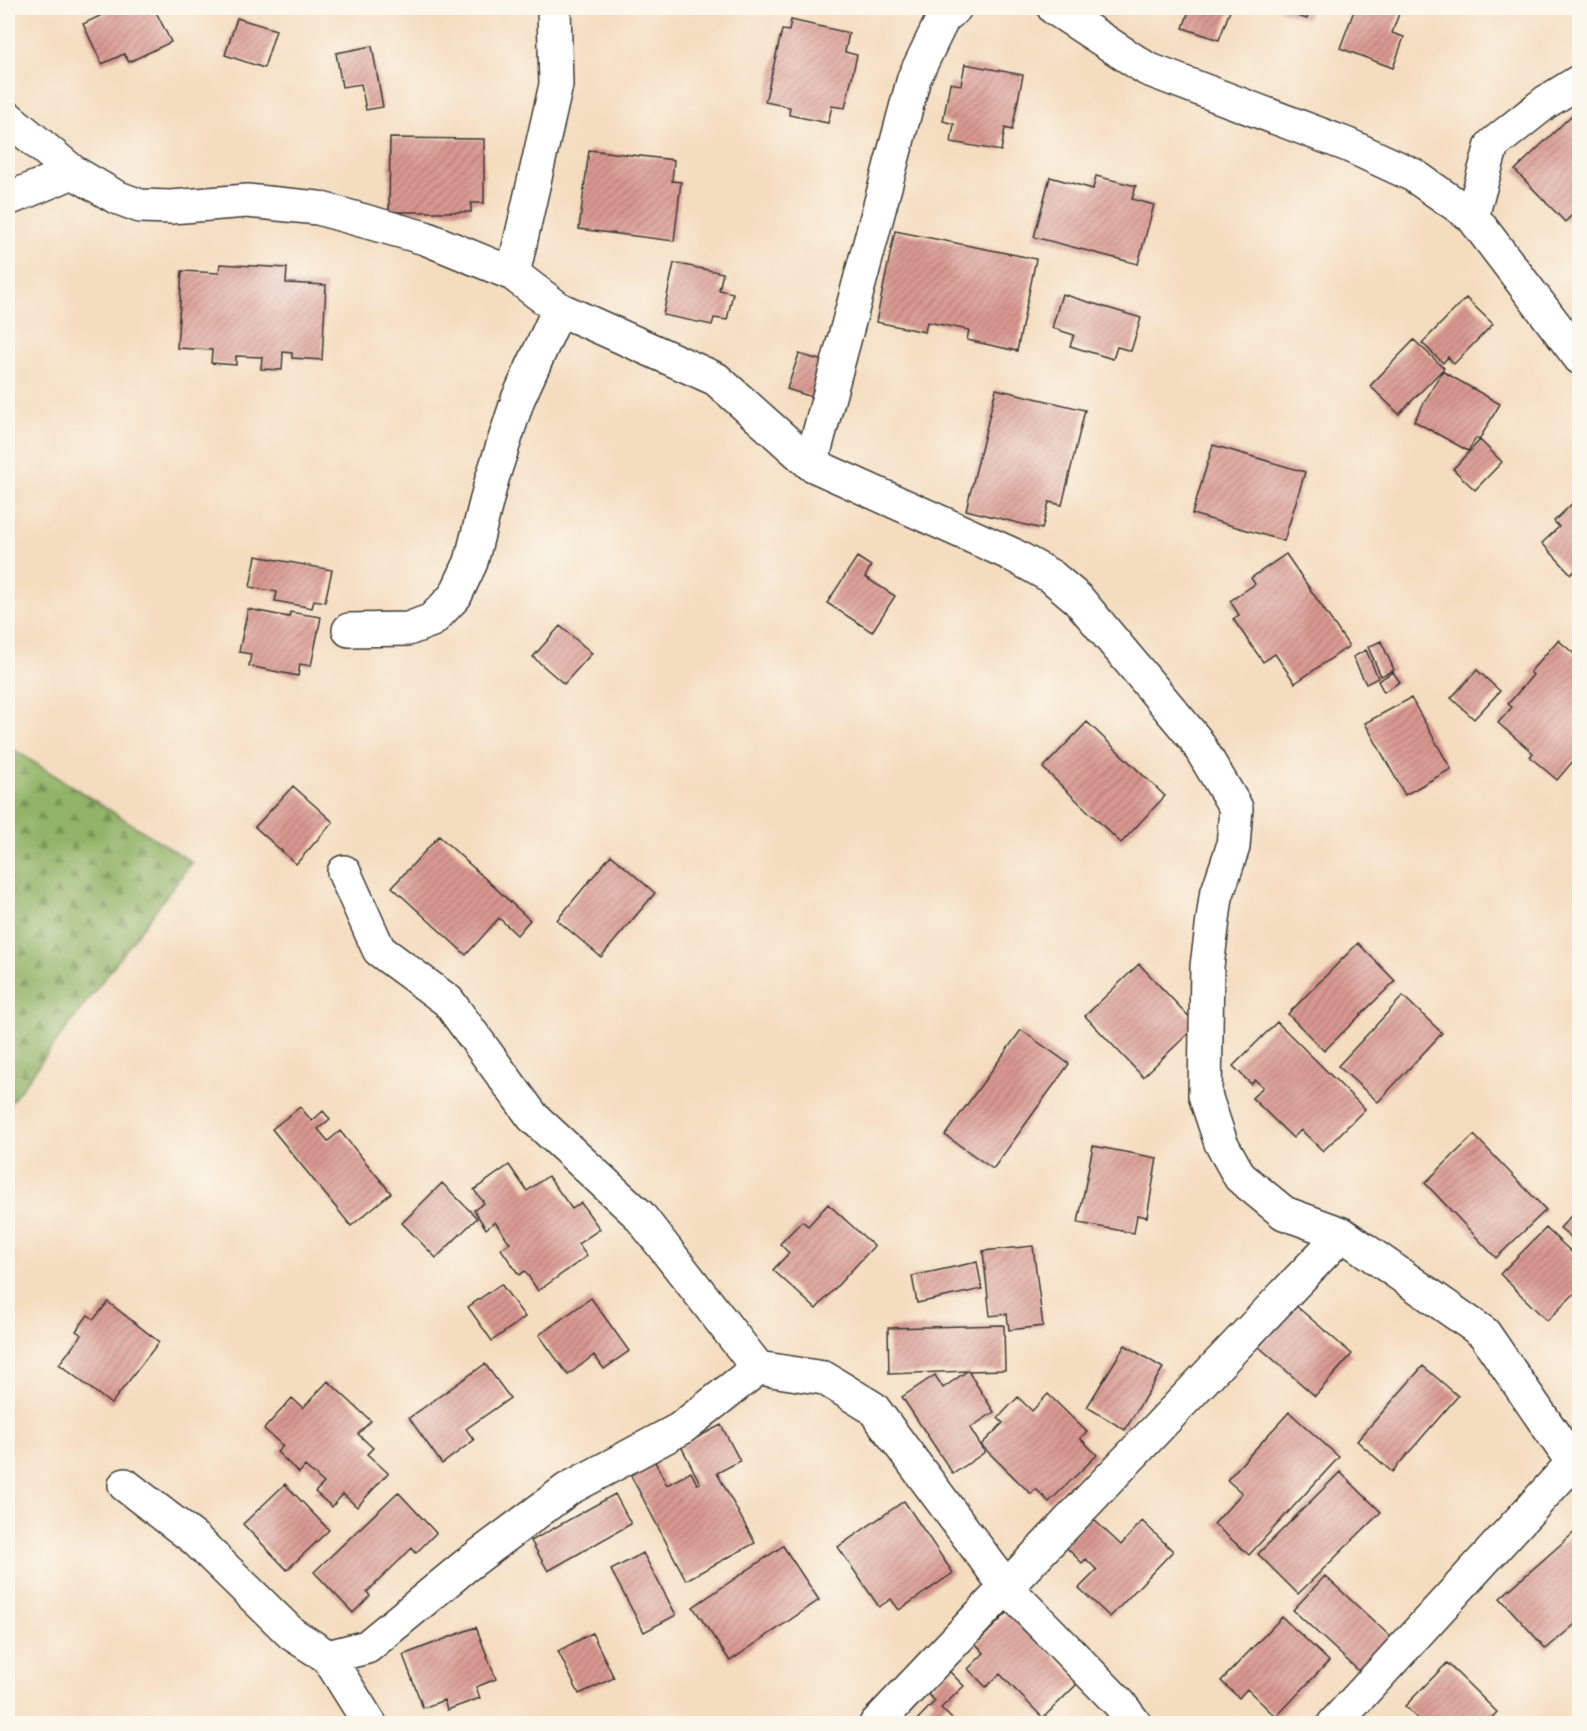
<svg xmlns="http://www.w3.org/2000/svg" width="1587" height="1731" viewBox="0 0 1587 1731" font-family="Itim,sans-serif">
<defs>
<pattern id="forest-firs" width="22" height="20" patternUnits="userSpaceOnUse" patternTransform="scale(1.5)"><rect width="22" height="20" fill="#92b468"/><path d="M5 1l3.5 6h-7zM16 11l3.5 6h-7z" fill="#769255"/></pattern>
<pattern id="building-hatch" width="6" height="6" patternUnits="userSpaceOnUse" patternTransform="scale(1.5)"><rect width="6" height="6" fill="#d99890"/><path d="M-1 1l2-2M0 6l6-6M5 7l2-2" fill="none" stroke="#af7b75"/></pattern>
</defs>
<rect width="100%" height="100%" fill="#fbf7ec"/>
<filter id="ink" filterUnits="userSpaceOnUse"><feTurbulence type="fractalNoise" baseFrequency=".0167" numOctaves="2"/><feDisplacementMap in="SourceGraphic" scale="12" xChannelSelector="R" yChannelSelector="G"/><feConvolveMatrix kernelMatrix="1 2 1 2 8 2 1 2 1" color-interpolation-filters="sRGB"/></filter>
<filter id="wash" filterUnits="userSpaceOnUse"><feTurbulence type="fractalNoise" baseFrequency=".008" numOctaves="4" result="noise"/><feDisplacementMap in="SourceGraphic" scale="24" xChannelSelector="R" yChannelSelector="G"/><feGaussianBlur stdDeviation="1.35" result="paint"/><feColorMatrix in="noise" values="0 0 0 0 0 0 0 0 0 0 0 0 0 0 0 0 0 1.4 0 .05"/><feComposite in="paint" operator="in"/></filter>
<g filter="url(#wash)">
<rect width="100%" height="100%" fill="#f4dcbe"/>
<!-- forest -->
<path fill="url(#forest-firs)" stroke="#576842" stroke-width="1.5" d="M8 746 192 862 8 1106Z"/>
<g id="blocks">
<!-- building -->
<path fill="url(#building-hatch)" d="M116 8H154L171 42 129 62 124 54 102 64 83 24Z
M1190 8H1231L1219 40 1183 28Z
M1280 8H1326L1324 13 1310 8 1307 19 1279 10Z
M1355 8H1401L1392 33 1404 37 1393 68 1340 48Z
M237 18 276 30 264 68 225 55Z
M791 20 849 33 845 52 857 55 845 108 832 106 828 123 789 115 790 107 765 102 782 30 789 31Z
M372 46 383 107 366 110 361 84 342 87 336 53Z
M965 64 1023 75 1012 130 1005 128 1001 151 951 142 954 124 943 121 950 83 961 85Z
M1574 113 1580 119V222L1572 215 1565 222 1515 170Z
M390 138 484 139V203H471V212H389Z
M589 150 674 160 672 181 681 182 674 241 579 229Z
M1096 176 1136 186 1132 199 1154 205 1138 264 1034 237 1050 177 1093 189Z
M895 231 1036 259 1017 351 967 340 969 330 927 322 925 332 876 322Z
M674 263 723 273 719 290 733 293 727 320 714 318 712 325 663 315Z
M220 264 287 268 286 283 326 285 322 360 292 358V353L283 352 282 370 261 369 262 357 236 356V365L211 363 212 350 177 348 182 271 219 273Z
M1062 294 1141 318 1131 351 1117 347 1113 359 1070 346 1074 335 1052 328Z
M1466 298 1493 324 1454 364 1448 357 1443 363 1422 343Z
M1414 340 1444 368 1399 414 1370 386Z
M799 354 823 361 812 397 787 389Z
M1442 371 1500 404 1479 440 1476 438 1468 451 1414 421Z
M996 389 1085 410 1062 505 1049 502 1042 529 966 510Z
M1480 440 1502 462 1475 490 1453 469Z
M1213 445 1305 472 1284 541 1192 514Z
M1576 500 1580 504V566L1571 574 1542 543 1559 527 1554 521Z
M1286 554 1349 646 1295 683 1275 654 1263 662 1233 619 1239 615 1230 601 1255 584 1251 578Z
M256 556 332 570 325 602 314 600 312 608 275 601 277 592 250 587Z
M857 557 871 566 865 577 895 596 872 632 827 603Z
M248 609 289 617 290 612 321 617 311 666 300 664 298 676 249 666 251 654 239 652Z
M560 626 592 653 564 684 533 657Z
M1558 640 1580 659V753L1557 780 1530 757 1533 753 1498 723 1512 707 1508 704 1533 675 1530 672Z
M1381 641 1394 670 1381 676 1368 647Z
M1366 650 1378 678 1366 684 1353 657Z
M1477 670 1500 691 1474 719 1451 698Z
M1393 672 1400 682 1384 692 1378 681Z
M1411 698 1451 769 1405 795 1365 723Z
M1087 722 1165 796 1121 843 1043 768Z
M293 786 333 822 296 864 255 827Z
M439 836 530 920 517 935 499 918 466 955 392 887Z
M611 855 655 893 601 957 557 920Z
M1358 943 1395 981 1324 1051 1288 1014Z
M1139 964 1197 1025 1143 1077 1085 1016Z
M1403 996 1442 1033 1378 1102 1338 1066Z
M1277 1022 1365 1109 1323 1151 1301 1130 1293 1138 1252 1098 1263 1087 1255 1080 1251 1084 1233 1066Z
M1021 1030 1069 1064 993 1169 945 1135Z
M300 1107 312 1121 323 1111 330 1119 318 1129 328 1141 340 1131 391 1193 351 1226 272 1129Z
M1474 1135 1546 1210 1496 1258 1425 1183Z
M1093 1146 1157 1158 1147 1217 1137 1215 1134 1233 1078 1223Z
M509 1165 527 1191 548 1176 572 1209 581 1203 600 1229 578 1244 587 1256 538 1291 525 1271 519 1275 501 1249 510 1243 495 1222 486 1229 474 1210 484 1203 474 1190Z
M442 1183 477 1218 436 1258 402 1223Z
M828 1204 874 1246 816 1309 773 1270 789 1253 780 1244 802 1221 808 1226Z
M1580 1206V1244L1560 1228Z
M1546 1228 1580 1260V1288L1547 1321 1500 1274Z
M1033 1246 1043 1326 1009 1330 1007 1314 990 1316 983 1251Z
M977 1262 982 1289 917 1303 912 1276Z
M501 1284 525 1317 492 1341 468 1307Z
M591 1298 629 1351 604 1369 594 1355 568 1375 539 1335Z
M108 1302 159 1342 111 1404 59 1364 82 1335 76 1331 88 1315 94 1319Z
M1295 1305 1352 1354 1315 1396 1259 1347Z
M1004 1325 1005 1370 968 1371 994 1412 970 1428 985 1452 953 1474 902 1397 935 1375 943 1388 967 1371 889 1374 888 1328Z
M1125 1345 1163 1368 1125 1430 1087 1407Z
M485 1364 510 1398 466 1429 474 1440 442 1464 409 1418Z
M1423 1366 1458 1396 1392 1472 1357 1441Z
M328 1381 371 1421 358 1434 373 1448 367 1454 388 1473 357 1507 343 1494 332 1507 315 1492 324 1483 305 1466 299 1473 277 1452 283 1446 264 1429 292 1398 303 1408Z
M1048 1394 1087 1432 1080 1438 1097 1455 1049 1502 1036 1489 1031 1494 981 1445 1003 1423 998 1418 1018 1397 1032 1411Z
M1289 1412 1339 1457 1249 1555 1214 1524 1242 1493 1227 1480Z
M721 1425 740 1461 717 1473 755 1543 686 1580 629 1472 653 1458 667 1485 691 1472 697 1484 700 1483 681 1446Z
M1340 1472 1381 1512 1298 1594 1258 1554Z
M285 1484 329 1530 287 1570 243 1524Z
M398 1492 436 1533 416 1553 412 1548 367 1592 370 1596 353 1613 314 1572Z
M615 1494 631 1524 548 1571 531 1541Z
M904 1501 953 1573 899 1610 891 1599 879 1607 838 1547Z
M1091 1517 1121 1545 1142 1521 1173 1551 1110 1617 1079 1588 1097 1570 1086 1559 1082 1563 1064 1545Z
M1577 1530 1580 1533V1620L1546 1649 1500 1598Z
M783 1546 819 1600 730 1661 693 1607Z
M643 1553 676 1615 644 1632 611 1570Z
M1325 1576 1393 1639 1361 1673 1293 1610Z
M1008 1612 1079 1682 1043 1718 1000 1674 986 1687 968 1669 984 1653 976 1644Z
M1282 1617 1329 1661 1276 1717 1247 1689 1239 1698 1221 1681Z
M476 1627 496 1679 476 1687 480 1698 447 1710 444 1700 423 1708 403 1655Z
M592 1633 614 1678 579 1694 558 1651Z
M1447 1663 1497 1712 1486 1724H1423L1405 1706Z
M949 1671 964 1686 941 1708 957 1724H913L935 1701 927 1693Z"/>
</g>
</g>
<g filter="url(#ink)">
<use href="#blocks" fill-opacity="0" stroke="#3c3934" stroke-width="1.5"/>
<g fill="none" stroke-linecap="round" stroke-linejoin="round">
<defs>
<path id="minor" d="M1054 8 1147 69 1348 145 1413 175 1472 216 1580 358
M8 118 73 172 116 197 140 206 171 207 247 201 318 208 425 238 513 274 559 309 716 379 811 464 1011 554 1052 577 1078 599 1195 739 1236 808 1233 847 1216 897 1207 966 1205 1095 1221 1143 1240 1177 1284 1213 1342 1234 1484 1333 1580 1473
M8 199 73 172
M1472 216 1492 145 1546 102 1580 81
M513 274 556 85 554 8
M811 464 914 78 943 18 955 8
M349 630 408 629 432 620 455 596 471 562 492 479 518 399 559 309
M344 872 379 950 448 1001 533 1117 639 1215 758 1368 824 1378 873 1408 1006 1587 1119 1703 1135 1724
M125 1485 195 1539 292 1634 328 1657 367 1647 464 1567 568 1489 680 1429 758 1368
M328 1657 370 1724
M876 1724 1342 1234
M1334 1724 1580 1455"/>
</defs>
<!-- minor casing -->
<use href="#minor" stroke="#3c3934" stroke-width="36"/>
<!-- minor -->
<use href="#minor" stroke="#fff" stroke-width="33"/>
</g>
</g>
<!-- margin -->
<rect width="1587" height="1731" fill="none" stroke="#fbf7ec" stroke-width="30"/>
</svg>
